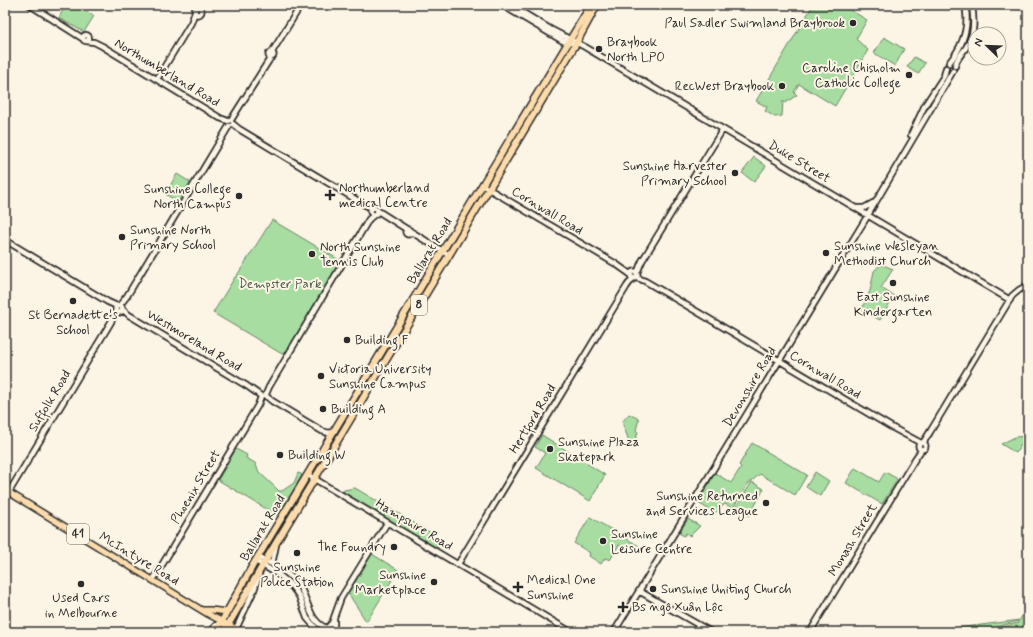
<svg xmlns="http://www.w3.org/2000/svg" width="1033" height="637" viewBox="0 0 1033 637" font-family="Mynerve,sans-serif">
<rect width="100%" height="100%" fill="#fcf5e5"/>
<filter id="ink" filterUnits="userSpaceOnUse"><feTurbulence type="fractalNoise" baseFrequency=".025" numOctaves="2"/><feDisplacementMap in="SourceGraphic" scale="8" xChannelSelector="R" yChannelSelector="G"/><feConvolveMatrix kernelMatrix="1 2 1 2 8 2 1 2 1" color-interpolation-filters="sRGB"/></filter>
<g filter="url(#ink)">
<!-- green -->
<path fill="#a7dda0" stroke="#698466" d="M65 5H75L94 16 84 32 59 18Z
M813 5H842L867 20 856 39 868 50 835 106 799 84 794 92 797 95 785 103 783 101 782 116 775 117 765 111 767 107 756 101Z
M884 37 904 49 895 66 874 53Z
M914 57 925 63 918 74 907 67Z
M754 157 766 166 754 182 742 173Z
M177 174 190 182 178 202 165 194Z
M272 220 341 261 286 352 282 354 213 313 235 277H236Z
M881 264 893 269 881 288 894 296 880 320 863 311 862 308 870 291 874 271Z
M629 414 639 419 636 430 638 432 635 441 631 443 629 441 622 422Z
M542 435 605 475 590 501 536 468 545 453 535 447Z
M1026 436 1016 453 1001 444 1015 437Z
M752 443 807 475 795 495 760 474 747 485 733 508 725 504 715 513 698 503 715 473 731 483 741 467 739 465Z
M236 449 247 455 246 458 255 463 259 472 279 491H282L294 483 298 473 301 474 302 475 278 516 218 480Z
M855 468 879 482 885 472 896 478 897 480 882 504 846 483Z
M815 472 829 481 820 496 806 487Z
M752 482 764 489 749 516 735 508Z
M355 488 433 534 435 537 438 548 436 549 343 492 344 490Z
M590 517 639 546 637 550 630 552 619 545 610 560 605 558 601 564 589 556 590 553 574 543Z
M688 519 700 526 690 536 686 533 684 536 679 533Z
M372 554 398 570 367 621H366L348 593Z
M1027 606 1028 607V626L1013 632H985L1018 623V621L980 632H935L934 631 1020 620Z"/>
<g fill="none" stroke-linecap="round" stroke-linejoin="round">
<defs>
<path id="secondary" d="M30 5 82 38
M502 5 563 41 571 43
M510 5 550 29 585 47 1010 300
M194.5 11a3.5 3.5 0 1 1 7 0a3.5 3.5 0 1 1-7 0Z
M83 38a3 3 0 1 1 6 0a3 3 0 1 1-6 0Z
M86 41 94 42 102 46 220 118 228 121
M272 52 301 5
M268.5 55a2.5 2.5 0 1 1 5 0a2.5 2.5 0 1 1-5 0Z
M949 63C963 46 970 27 965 5
M955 66C957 57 963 53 967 46 975 34 974 19 972 5
M157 79 191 23 195 12
M231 120 271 57
M233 124 239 129 365 205 373 208
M911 135 925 105 944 76 946 68
M482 185 616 264 630 274
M370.5 211a3.5 3.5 0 1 1 7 0a3.5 3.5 0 1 1-7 0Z
M857 208H864L873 203
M378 211 408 230
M405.5 232a2.5 2.5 0 1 1 5 0a2.5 2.5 0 1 1-5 0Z
M410 231 449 255
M5 240 108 302 117 306
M630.5 275a3.5 3.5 0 1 1 7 0a3.5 3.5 0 1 1-7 0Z
M637 273 642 261 723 129
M635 277 645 281 674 298 893 428 921 443
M115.5 309a3.5 3.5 0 1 1 7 0a3.5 3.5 0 1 1-7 0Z
M119 306 127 296 229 126
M122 309 129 315 247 386 261 396
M266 394 269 387 369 219 374 215
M266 396 272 401 322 431 329 433 333 432
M918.5 446a3.5 3.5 0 1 1 7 0a3.5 3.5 0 1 1-7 0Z
M923 443 930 432 1012 296 1019 290 1028 285
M308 475 571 632
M9 492 111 322 116 310
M258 557C272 564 287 571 297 583 309 597 307 620 326 628
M256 561 279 575 290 584 299 596 307 618 319 632
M272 564 276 545
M458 564 627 286 633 278
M153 580 258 405 261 397
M639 591 711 632
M327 628 332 623 341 598 387 523
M235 631 254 590 259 575
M211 632 215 626 221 622
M334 632V619
M614 632 865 220 953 71
M810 632 915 459 922 449"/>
<path id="primary" d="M5 490 208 614 242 632
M202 610H211L227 612
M225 625 235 632"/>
<path id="highway" d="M216 632 253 565 591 5
M224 632 267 558 574 47 597 5"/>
</defs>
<!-- secondary casing -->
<use href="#secondary" stroke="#2b2b2b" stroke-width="8"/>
<!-- primary casing -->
<use href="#primary" stroke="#2b2b2b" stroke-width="8"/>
<!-- highway casing -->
<use href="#highway" stroke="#2b2b2b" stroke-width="9"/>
<!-- secondary -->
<use href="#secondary" stroke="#fcf5e5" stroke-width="4.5"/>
<!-- primary -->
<use href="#primary" stroke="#fddcac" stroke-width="5"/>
<!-- highway -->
<use href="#highway" stroke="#fddcac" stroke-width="6"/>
<defs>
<path id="rail" d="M1016 632 1028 627"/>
</defs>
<!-- rail casing -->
<use href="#rail" stroke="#2b2b2b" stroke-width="2.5"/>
<!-- rail -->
<use href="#rail" stroke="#fcf5e5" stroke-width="1" stroke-dasharray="3" stroke-linecap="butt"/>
</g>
</g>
<!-- markers -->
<g fill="#2b2b2b" stroke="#fcf5e5" stroke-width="1.5">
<circle cx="853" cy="23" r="4"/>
<circle cx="599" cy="49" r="4"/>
<circle cx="909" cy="75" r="4"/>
<circle cx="782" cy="86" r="4"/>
<circle cx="735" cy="173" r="4"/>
<path d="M328 189h4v4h4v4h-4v4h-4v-4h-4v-4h4z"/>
<circle cx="239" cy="196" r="4"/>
<circle cx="122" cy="237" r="4"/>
<circle cx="826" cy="253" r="4"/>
<circle cx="312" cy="254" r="4"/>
<circle cx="893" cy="283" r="4"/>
<circle cx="73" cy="301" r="4"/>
<circle cx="347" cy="340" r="4"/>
<circle cx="321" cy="376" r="4"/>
<circle cx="323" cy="409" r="4"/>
<circle cx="550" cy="449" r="4"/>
<circle cx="280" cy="455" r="4"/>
<circle cx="766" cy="503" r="4"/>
<circle cx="603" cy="541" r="4"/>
<circle cx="394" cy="547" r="4"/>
<circle cx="297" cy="553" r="4"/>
<circle cx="434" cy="582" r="4"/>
<circle cx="81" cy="584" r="4"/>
<path d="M516 581h4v4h4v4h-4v4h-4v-4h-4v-4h4z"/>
<circle cx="653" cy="589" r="4"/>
<path d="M621 601h4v4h4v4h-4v4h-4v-4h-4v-4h4z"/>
</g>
<g text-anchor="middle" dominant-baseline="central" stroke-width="4" stroke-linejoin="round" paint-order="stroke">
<!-- shield labels -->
<g fill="#fcf5e5" stroke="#6a6863" stroke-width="1">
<rect x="411" y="295" width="16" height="20" rx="3"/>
<rect x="67" y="524" width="22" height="20" rx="3"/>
</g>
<g font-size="12" font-weight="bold" fill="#2b2b2b">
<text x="419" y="305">8</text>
<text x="78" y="534">41</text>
</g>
<!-- poi labels -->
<g font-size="13" fill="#2b2b2b" stroke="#fcf5e5" text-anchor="start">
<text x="845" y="23" text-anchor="end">Paul Sadler Swimland Braybrook</text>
<text x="607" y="42">Braybook<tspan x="607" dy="15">North LPO</tspan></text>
<text x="901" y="68" text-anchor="end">Caroline Chisholm<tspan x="901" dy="15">Catholic College</tspan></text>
<text x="774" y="86" text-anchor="end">RecWest Braybook</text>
<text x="727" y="166" text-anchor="end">Sunshine Harvester<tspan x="727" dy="15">Primary School</tspan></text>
<text x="339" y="188">Northumberland<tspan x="339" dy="15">medical Centre</tspan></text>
<text x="231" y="189" text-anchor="end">Sunshine College<tspan x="231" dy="15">North Campus</tspan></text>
<text x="130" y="230">Sunshine North<tspan x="130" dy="15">Primary School</tspan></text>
<text x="834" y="246">Sunshine Wesleyan<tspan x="834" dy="15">Methodist Church</tspan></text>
<text x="320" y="247">North Sunshine<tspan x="320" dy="15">Tennis Club</tspan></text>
<text x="893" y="297" text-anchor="middle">East Sunshine<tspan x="893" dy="15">Kindergarten</tspan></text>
<text x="73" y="315" text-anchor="middle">St Bernadette's<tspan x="73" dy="15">School</tspan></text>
<text x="355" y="340">Building F</text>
<text x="329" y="369">Victoria University<tspan x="329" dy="15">Sunshine Campus</tspan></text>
<text x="331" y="409">Building A</text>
<text x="558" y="442">Sunshine Plaza<tspan x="558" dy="15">Skatepark</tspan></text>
<text x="288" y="455">Building W</text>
<text x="758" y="496" text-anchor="end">Sunshine Returned<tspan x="758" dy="15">and Services League</tspan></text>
<text x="611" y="534">Sunshine<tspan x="611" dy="15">Leisure Centre</tspan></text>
<text x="386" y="547" text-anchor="end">The Foundry</text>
<text x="297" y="567" text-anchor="middle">Sunshine<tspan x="297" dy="15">Police Station</tspan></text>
<text x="426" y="575" text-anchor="end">Sunshine<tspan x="426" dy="15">Marketplace</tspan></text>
<text x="527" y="580">Medical One<tspan x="527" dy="15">Sunshine</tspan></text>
<text x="661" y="589">Sunshine Uniting Church</text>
<text x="81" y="598" text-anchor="middle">Used Cars<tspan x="81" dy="15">in Melbourne</tspan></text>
<text x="632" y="607">Bs ngô Xuân Lộc</text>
</g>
<!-- street labels -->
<g font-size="13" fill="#2b2b2b" stroke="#fcf5e5">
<text transform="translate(167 73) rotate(31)">Northumberland Road</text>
<text transform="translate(799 162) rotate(31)">Duke Street</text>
<text transform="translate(547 211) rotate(31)">Cornwall Road</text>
<text transform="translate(430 251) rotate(-59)">Ballarat Road</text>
<text transform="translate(194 341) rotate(31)">Westmoreland Road</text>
<text transform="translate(825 375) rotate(31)">Cornwall Road</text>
<text transform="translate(750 387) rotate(-59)">Devonshire Road</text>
<text transform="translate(50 401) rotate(-59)">Suffolk Road</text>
<text transform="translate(533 419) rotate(-59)">Hertford Road</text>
<text transform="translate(196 487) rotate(-59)">Phoenix Street</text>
<text transform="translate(414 525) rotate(31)">Hampshire Road</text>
<text transform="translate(263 528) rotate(-59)">Ballarat Road</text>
<text transform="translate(853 540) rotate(-59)">Monash Street</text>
<text transform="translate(139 559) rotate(31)">McIntyre Road</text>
</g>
<!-- park labels -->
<g font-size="13" fill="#4a5848" stroke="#fcf5e5">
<text x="280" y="284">Dempster Park</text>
</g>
</g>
<!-- margin -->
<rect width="1033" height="637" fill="none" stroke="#fcf5e5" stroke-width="20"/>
<rect x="10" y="10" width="1013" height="617" fill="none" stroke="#2b2b2b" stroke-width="1.5" filter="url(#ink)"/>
<!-- north arrow -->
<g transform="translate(987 46) rotate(293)"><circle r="19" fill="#fcf5e5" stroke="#a8a49b"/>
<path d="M0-3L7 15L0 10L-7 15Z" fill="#2b2b2b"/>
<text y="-6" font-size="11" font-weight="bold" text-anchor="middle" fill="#2b2b2b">N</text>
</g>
</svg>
